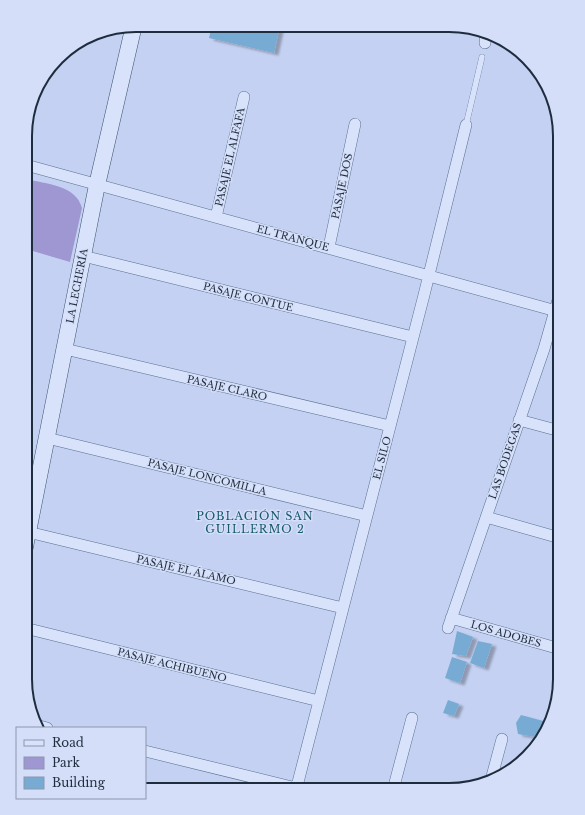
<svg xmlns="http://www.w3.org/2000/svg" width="585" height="815" viewBox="0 0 585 815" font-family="'Libre Baskerville',serif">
<defs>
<filter id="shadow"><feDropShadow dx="4.5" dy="2.5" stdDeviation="1" flood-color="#0004"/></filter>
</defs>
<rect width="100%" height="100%" fill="#c4d1f2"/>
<!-- green -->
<path fill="#9e97d1" d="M26 179C46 184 76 185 82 208L70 262 26 249Z"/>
<!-- building -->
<path fill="#77abd3" filter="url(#shadow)" d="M212 25H280L274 53 209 38Z
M457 631 473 637 466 656 452 654Z
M478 641 492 644 484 668 470 663Z
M452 657 467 662 460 683 445 678Z
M448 700 459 704 454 716 443 713Z
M521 715 547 722 542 738 518 734 516 723Z"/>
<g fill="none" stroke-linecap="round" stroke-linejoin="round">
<defs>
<path id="lane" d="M466 125 482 57"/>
<path id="street" d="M485 43 486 35
M26 165 560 312
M216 217 244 97
M329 247 355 124
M83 256 413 337
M65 349 390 426
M519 420 560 431
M47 438 367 516
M486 517 560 538
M28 532 343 608
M451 618 560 649
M25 628 319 701
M448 628 544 349 560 293
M36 725 47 728
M145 751 296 788
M491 780 502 739
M296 790 424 295 466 125
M393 790 412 718"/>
<path id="secondary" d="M25 547 97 185 134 25"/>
</defs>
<!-- lane casing -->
<use href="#lane" stroke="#58708e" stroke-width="6"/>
<!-- street casing -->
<use href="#street" stroke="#58708e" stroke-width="12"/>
<!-- secondary casing -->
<use href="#secondary" stroke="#3c5570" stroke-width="17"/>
<!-- lane -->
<use href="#lane" stroke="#d8e2fb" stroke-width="5.5"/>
<!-- street -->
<use href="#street" stroke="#d8e2fb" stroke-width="11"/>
<!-- secondary -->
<use href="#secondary" stroke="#d8e2fb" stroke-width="16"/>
</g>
<g text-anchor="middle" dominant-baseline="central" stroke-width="3" stroke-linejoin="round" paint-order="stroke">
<!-- street labels -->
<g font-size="10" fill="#1e2d3d" stroke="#d4def8">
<text transform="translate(230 157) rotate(-77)">PASAJE EL ALFAFA</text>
<text transform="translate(342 186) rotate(-78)">PASAJE DOS</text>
<text transform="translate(293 238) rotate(15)">EL TRANQUE</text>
<text transform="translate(77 286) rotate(-79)">LA LECHERÍA</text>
<text transform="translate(248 297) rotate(14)">PASAJE CONTUE</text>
<text transform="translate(227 388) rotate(13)">PASAJE CLARO</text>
<text transform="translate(382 458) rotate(-75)">EL SILO</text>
<text transform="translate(505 461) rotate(-71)">LAS BODEGAS</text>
<text transform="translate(207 477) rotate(14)">PASAJE LONCOMILLA</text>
<text transform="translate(186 570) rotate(13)">PASAJE EL ÁLAMO</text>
<text transform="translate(506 634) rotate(16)">LOS ADOBES</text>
<text transform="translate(172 665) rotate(14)">PASAJE ACHIBUENO</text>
</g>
<!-- neighbourhood labels -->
<g font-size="11" letter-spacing="1" fill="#1a5a6d" stroke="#d4def8">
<text x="255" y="516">POBLACIÓN SAN<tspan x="255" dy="13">GUILLERMO 2</tspan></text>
</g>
</g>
<!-- crop -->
<path d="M0 0H585V815H0ZM136 32H449A104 104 0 0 1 553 136V679A104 104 0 0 1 449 783H136A104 104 0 0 1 32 679V136A104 104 0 0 1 136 32Z" fill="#d4def8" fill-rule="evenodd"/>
<path fill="none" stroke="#1e2d3d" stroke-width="2" d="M136 32H449A104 104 0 0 1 553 136V679A104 104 0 0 1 449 783H136A104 104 0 0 1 32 679V136A104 104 0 0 1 136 32Z"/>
<!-- legend -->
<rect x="16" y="727" width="130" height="72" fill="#d4def8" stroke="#8b97ad"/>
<rect x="24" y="740" width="20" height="6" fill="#d8e2fb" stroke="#8b97ad"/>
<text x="52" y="747" font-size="12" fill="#1e2d3d">Road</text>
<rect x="24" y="757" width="20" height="12" fill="#9e97d1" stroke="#8b97ad"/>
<text x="52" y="767" font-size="12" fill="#1e2d3d">Park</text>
<rect x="24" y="777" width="20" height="12" fill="#77abd3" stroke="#8b97ad"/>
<text x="52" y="787" font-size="12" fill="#1e2d3d">Building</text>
</svg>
